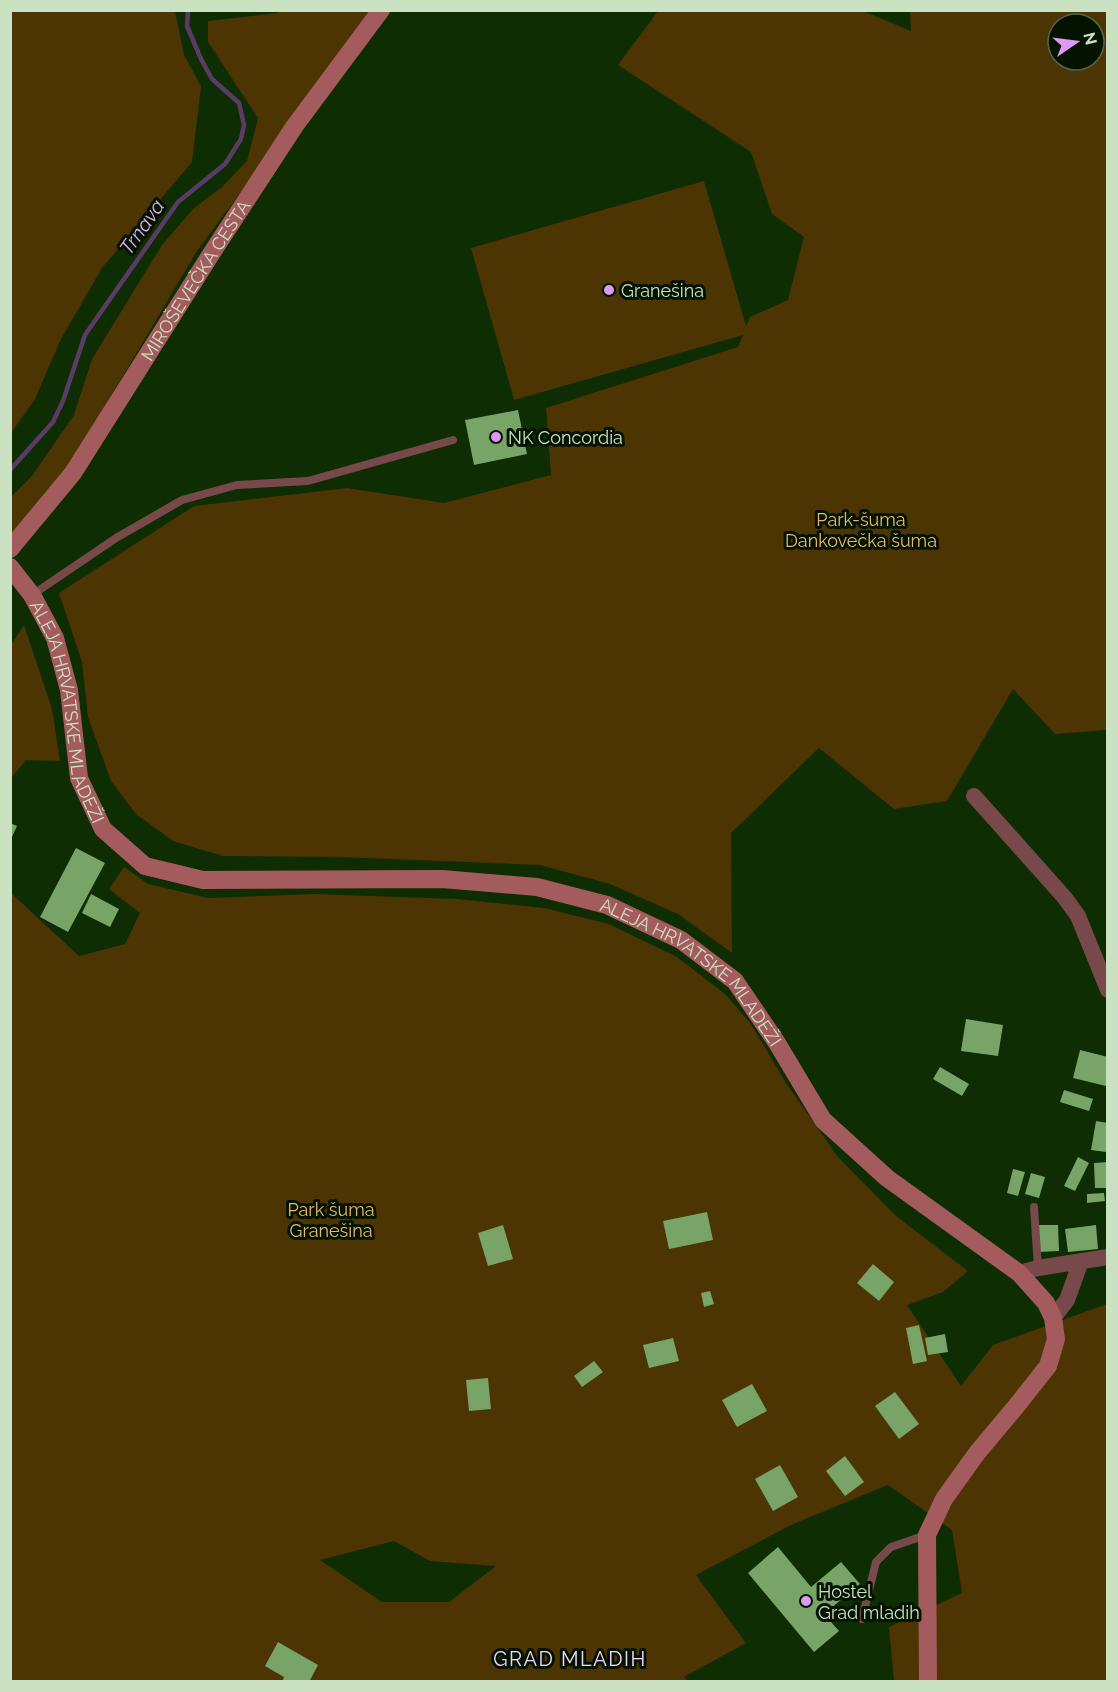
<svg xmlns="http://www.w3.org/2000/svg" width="1118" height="1692" viewBox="0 0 1118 1692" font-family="Raleway,sans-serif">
<rect width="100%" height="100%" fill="#0e2d02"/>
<!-- green -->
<path fill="#4d3403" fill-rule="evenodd" d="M11 10 175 11 184 55 201 86 192 162 102 268 61 339 35 399 11 433Z
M279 11H375L197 251 73 460 11 536V497L32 476 74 415 92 359 162 245 193 209 223 186 247 161 258 118 208 42V21L277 13Z
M658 11H863L911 31 910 11H1107V730L1055 734 1013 689 947 801 894 809 819 748 731 833 732 953 678 914 610 884 540 865 341 857 223 856 173 841 136 814 111 781 88 717 82 662 59 593 194 506 347 488 444 503 551 475 546 408 738 347 743 335 514 400 471 248 704 181 746 326 750 317 788 300 804 237 772 214 751 152 618 65ZM1058 24H1094V60H1058Z
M24 625 52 709 60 761 26 760 11 778V645Z
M124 867 148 884 208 898 315 894 457 899 544 908 609 924 677 957 725 994 751 1024 786 1083 838 1157 896 1216 968 1271 943 1292 907 1305 961 1386 993 1345 1107 1304V1681H894L889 1627 962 1593 952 1530 888 1485 793 1524 696 1575 746 1643 684 1677 688 1681H11L10 892 79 956 125 944 140 913 109 889ZM394 1541 430 1561 496 1566 449 1602H382L320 1560Z"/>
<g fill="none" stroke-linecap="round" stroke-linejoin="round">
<!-- stream -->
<path stroke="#5c3a66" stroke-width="4.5" d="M10 470 53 422 63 401 85 335 103 309 178 202 225 164 241 139 244 125 239 103 212 79 201 59 187 26 188 10"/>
</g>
<!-- building -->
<path fill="#78a468" d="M518 410 527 454 474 465 465 420Z
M10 823 17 826 10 841Z
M76 848 105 863 68 932 40 917Z
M91 894 119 909 110 927 82 913Z
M966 1019 1003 1025 998 1056 961 1051Z
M1080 1050 1108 1057 1106 1086 1073 1078Z
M940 1067 969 1084 962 1096 933 1079Z
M1064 1090 1093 1099 1089 1111 1060 1102Z
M1096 1121 1108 1123 1106 1152 1091 1150Z
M1078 1157 1089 1163 1075 1191 1064 1186Z
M1108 1162V1188H1095L1094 1163Z
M1013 1169 1025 1172 1018 1196 1007 1193Z
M1031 1173 1045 1177 1039 1198 1025 1194Z
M1104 1193 1105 1201 1087 1203V1194Z
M707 1212 713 1240 669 1249 663 1221Z
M503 1225 513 1259 488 1266 478 1233Z
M1038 1225H1058L1059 1251 1039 1252Z
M1096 1225 1098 1249 1068 1252 1065 1229Z
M873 1264 894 1282 879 1301 857 1283Z
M710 1291 714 1304 704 1307 701 1293Z
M919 1325 927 1361 913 1364 906 1328Z
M945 1334 948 1352 928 1355 925 1338Z
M673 1338 679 1361 649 1368 643 1345Z
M594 1361 603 1372 582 1387 574 1376Z
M488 1378 491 1409 469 1411 466 1380Z
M752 1384 767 1411 737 1427 722 1400Z
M895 1392 919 1424 899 1439 875 1406Z
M845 1456 864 1482 845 1496 826 1471Z
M780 1465 798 1497 773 1511 755 1479Z
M778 1547 811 1587 841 1562 860 1584 824 1614 839 1631 814 1652 748 1573Z
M278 1642 318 1665 309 1682H282L284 1677 265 1666Z"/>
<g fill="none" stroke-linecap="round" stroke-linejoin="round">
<!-- lane -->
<path stroke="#77494a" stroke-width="8" d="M32 595 116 538 182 500 237 485 308 481 453 440
M1034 1207 1038 1268
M862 1619 876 1562 891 1547 926 1535"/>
<!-- street -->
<path stroke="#77494a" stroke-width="16" d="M974 796 1065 898 1078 916 1108 990
M1019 1273 1038 1268 1108 1257
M1053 1318 1067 1300 1081 1261"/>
<!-- secondary -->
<g stroke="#a45b5e" stroke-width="18">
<path id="s1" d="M10 549 73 473 213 251 294 127 381 10"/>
<path id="s2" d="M10 567 32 595 55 638 69 690 79 778 103 829 145 866 203 880 442 879 537 887 607 905 681 940 735 981 777 1043 823 1120 887 1178 1019 1273 1046 1303 1053 1318 1056 1339 1048 1366 1018 1404 977 1453 944 1499 927 1535 928 1682"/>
</g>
</g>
<!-- markers -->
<g fill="#dd99f3" stroke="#041300" stroke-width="2">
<circle cx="609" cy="290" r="6"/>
<circle cx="496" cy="437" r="6"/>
<circle cx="806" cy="1601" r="6"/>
</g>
<g text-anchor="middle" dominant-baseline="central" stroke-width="6" stroke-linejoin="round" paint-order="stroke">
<!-- street labels -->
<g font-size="18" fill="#cae1c2" stroke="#041300">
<text stroke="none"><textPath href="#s1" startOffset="327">MIROŠEVEČKA CESTA</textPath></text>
<text stroke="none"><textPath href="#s2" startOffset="159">ALEJA HRVATSKE MLADEŽI</textPath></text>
<text stroke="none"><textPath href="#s2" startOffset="915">ALEJA HRVATSKE MLADEŽI</textPath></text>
</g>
<!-- poi labels -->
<g font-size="18" fill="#cae1c2" stroke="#041300" text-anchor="start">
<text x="621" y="290">Granešina</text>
<text x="508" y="437">NK Concordia</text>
<text x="818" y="1591">Hostel<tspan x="818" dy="21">Grad mladih</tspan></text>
</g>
<!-- park labels -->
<g font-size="18" fill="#e9b96a" stroke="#041300">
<text x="861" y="519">Park-šuma<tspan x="861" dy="21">Dankovečka šuma</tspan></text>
<text x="331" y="1209">Park šuma<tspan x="331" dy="21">Granešina</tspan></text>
</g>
<!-- water labels -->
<g font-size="20" font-style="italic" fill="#e1acf2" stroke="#041300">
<text transform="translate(142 227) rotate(-55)">Trnava</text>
</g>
<!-- neighbourhood labels -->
<g font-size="20" letter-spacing="1.5" fill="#f3d6fd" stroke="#041300">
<text x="570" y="1659">GRAD MLADIH</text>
</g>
</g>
<!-- border -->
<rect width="1118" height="1692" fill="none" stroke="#cae1c2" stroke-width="24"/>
<!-- north arrow -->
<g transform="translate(1076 42) rotate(76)"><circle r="28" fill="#041300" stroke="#53654e" stroke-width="1.5"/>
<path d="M0-4.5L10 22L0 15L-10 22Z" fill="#dd99f3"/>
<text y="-9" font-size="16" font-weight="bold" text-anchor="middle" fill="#cae1c2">N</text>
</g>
</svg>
